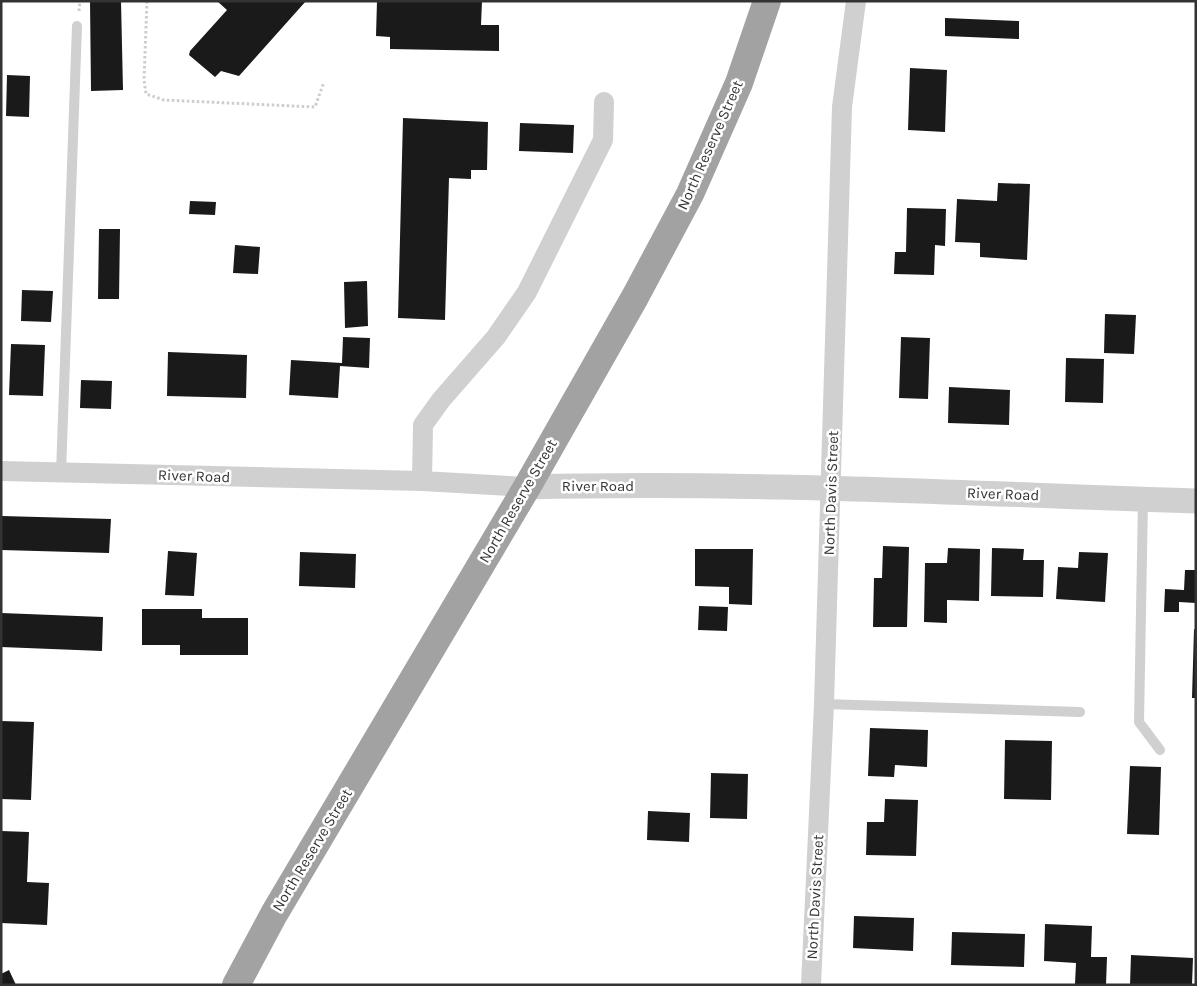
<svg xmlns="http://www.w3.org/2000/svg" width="1197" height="986" viewBox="0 0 1197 986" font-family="Karla,sans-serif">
<rect width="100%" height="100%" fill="#fff"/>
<!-- building -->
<path fill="#1a1a1a" d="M90 1H121L123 90 91 91Z
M217 1H306L239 76 221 71 215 77 189 55 190 51 227 10Z
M377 1H482L481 25H499V51L390 49V37L376 36Z
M945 18 1019 21V39L945 36Z
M910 68 947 70 945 132 908 130Z
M7 75 30 76 29 117 6 116Z
M403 118 488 122 487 170H471V179L449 178 445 320 398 318Z
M520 123 574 125 573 153 519 151Z
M998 183 1030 184 1027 260 980 257V243L955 242 957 199 997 201Z
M190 201 216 202 215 215 189 214Z
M907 208 946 209 945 246 935 245 934 275 894 274 895 252H906Z
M99 229H120L119 299H98Z
M235 245 260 247 258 274 233 273Z
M367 281 368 326 345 328 344 282Z
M22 290 53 291 51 322 21 321Z
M1105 314 1136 315 1134 354 1104 353Z
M343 337 370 338 369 368 340 366 338 398 289 395 291 360 342 363Z
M901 337 930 338 928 399 899 398Z
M11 344 45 345 43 396 9 395Z
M168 352 247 355 246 398 167 396Z
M1066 358 1104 359 1103 403 1065 402Z
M81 380 112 381 111 409 80 408Z
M949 387 1010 390 1009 425 948 423Z
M2 516 111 519 109 553 1 550Z
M883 546 909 547 907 627H873L874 578H882Z
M948 548 980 549 979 601 947 600V623L924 622 925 563H947Z
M992 548 1024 549 1023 560H1044L1043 597 991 596Z
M695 549H753L752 605 729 604V587L695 586Z
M168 551 197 553 194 596 165 595Z
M300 552 356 554 355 588 299 586Z
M1079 552 1108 553 1105 602 1056 599 1058 567 1078 568Z
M1185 570H1196V603L1179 602V612H1164L1165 589 1184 590Z
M699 606 728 607 727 631 698 630Z
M142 609H202V618H248V655H180V645H142Z
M1 613 103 617 102 651 1 647Z
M1194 629 1196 630V698H1192Z
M1 721 34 722 31 800 1 799Z
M870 728 928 730 927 767 895 765 894 777 868 776Z
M1005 740 1052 741 1051 800 1004 799Z
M1130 766 1161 767 1159 835 1127 834Z
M711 773 748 774 747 819 710 818Z
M885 799 918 800 916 856 866 855 867 822H884Z
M648 811 690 813 689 842 647 840Z
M1 831 29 832 27 882 49 883 47 925 1 923Z
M854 916 914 918 913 951 853 948Z
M1045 924 1092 926 1091 957H1107L1106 985 1075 984 1076 963 1044 961Z
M952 932 1025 934 1024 967 951 965Z
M1131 955 1193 958 1192 985H1130Z
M9 970 16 985H1V974Z"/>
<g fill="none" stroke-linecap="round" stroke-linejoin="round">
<!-- path -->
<path stroke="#cdcdcd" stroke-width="3" stroke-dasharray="2.5 2.5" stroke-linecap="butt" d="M147 1 144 80 146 94 164 100 315 107 324 82
M79 11 80 1"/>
<!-- service -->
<path stroke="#d0d0d0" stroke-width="10" d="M61 473 77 26
M1143 500 1139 722 1160 750
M824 704 1080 712"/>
<!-- minor -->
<path stroke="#d0d0d0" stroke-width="20" d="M1 471 422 481 527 487
M422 481 423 425 441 400 496 337 527 292 603 140 604 102
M811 985 824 704 842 107 856 1"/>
<!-- tertiary -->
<path stroke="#d0d0d0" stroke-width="25" d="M527 487C750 481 973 494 1196 501"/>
<!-- trunk -->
<path stroke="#a2a2a2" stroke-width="28" d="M236 985 274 914 527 487 635 297 690 194 739 83 767 1"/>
</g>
<g text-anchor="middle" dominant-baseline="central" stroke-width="5" stroke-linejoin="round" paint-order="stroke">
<!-- street labels -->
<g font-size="15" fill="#333" stroke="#fff">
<text transform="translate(710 145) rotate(-66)">North Reserve Street</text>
<text transform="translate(194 476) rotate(2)">River Road</text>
<text x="598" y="486">River Road</text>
<text transform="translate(831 493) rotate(-88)">North Davis Street</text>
<text transform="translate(1003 494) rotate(2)">River Road</text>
<text transform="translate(518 501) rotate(-60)">North Reserve Street</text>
<text transform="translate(312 850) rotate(-59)">North Reserve Street</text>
<text transform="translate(815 897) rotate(-87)">North Davis Street</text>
</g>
</g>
<!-- border -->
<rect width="1197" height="986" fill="none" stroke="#333333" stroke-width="5"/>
</svg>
